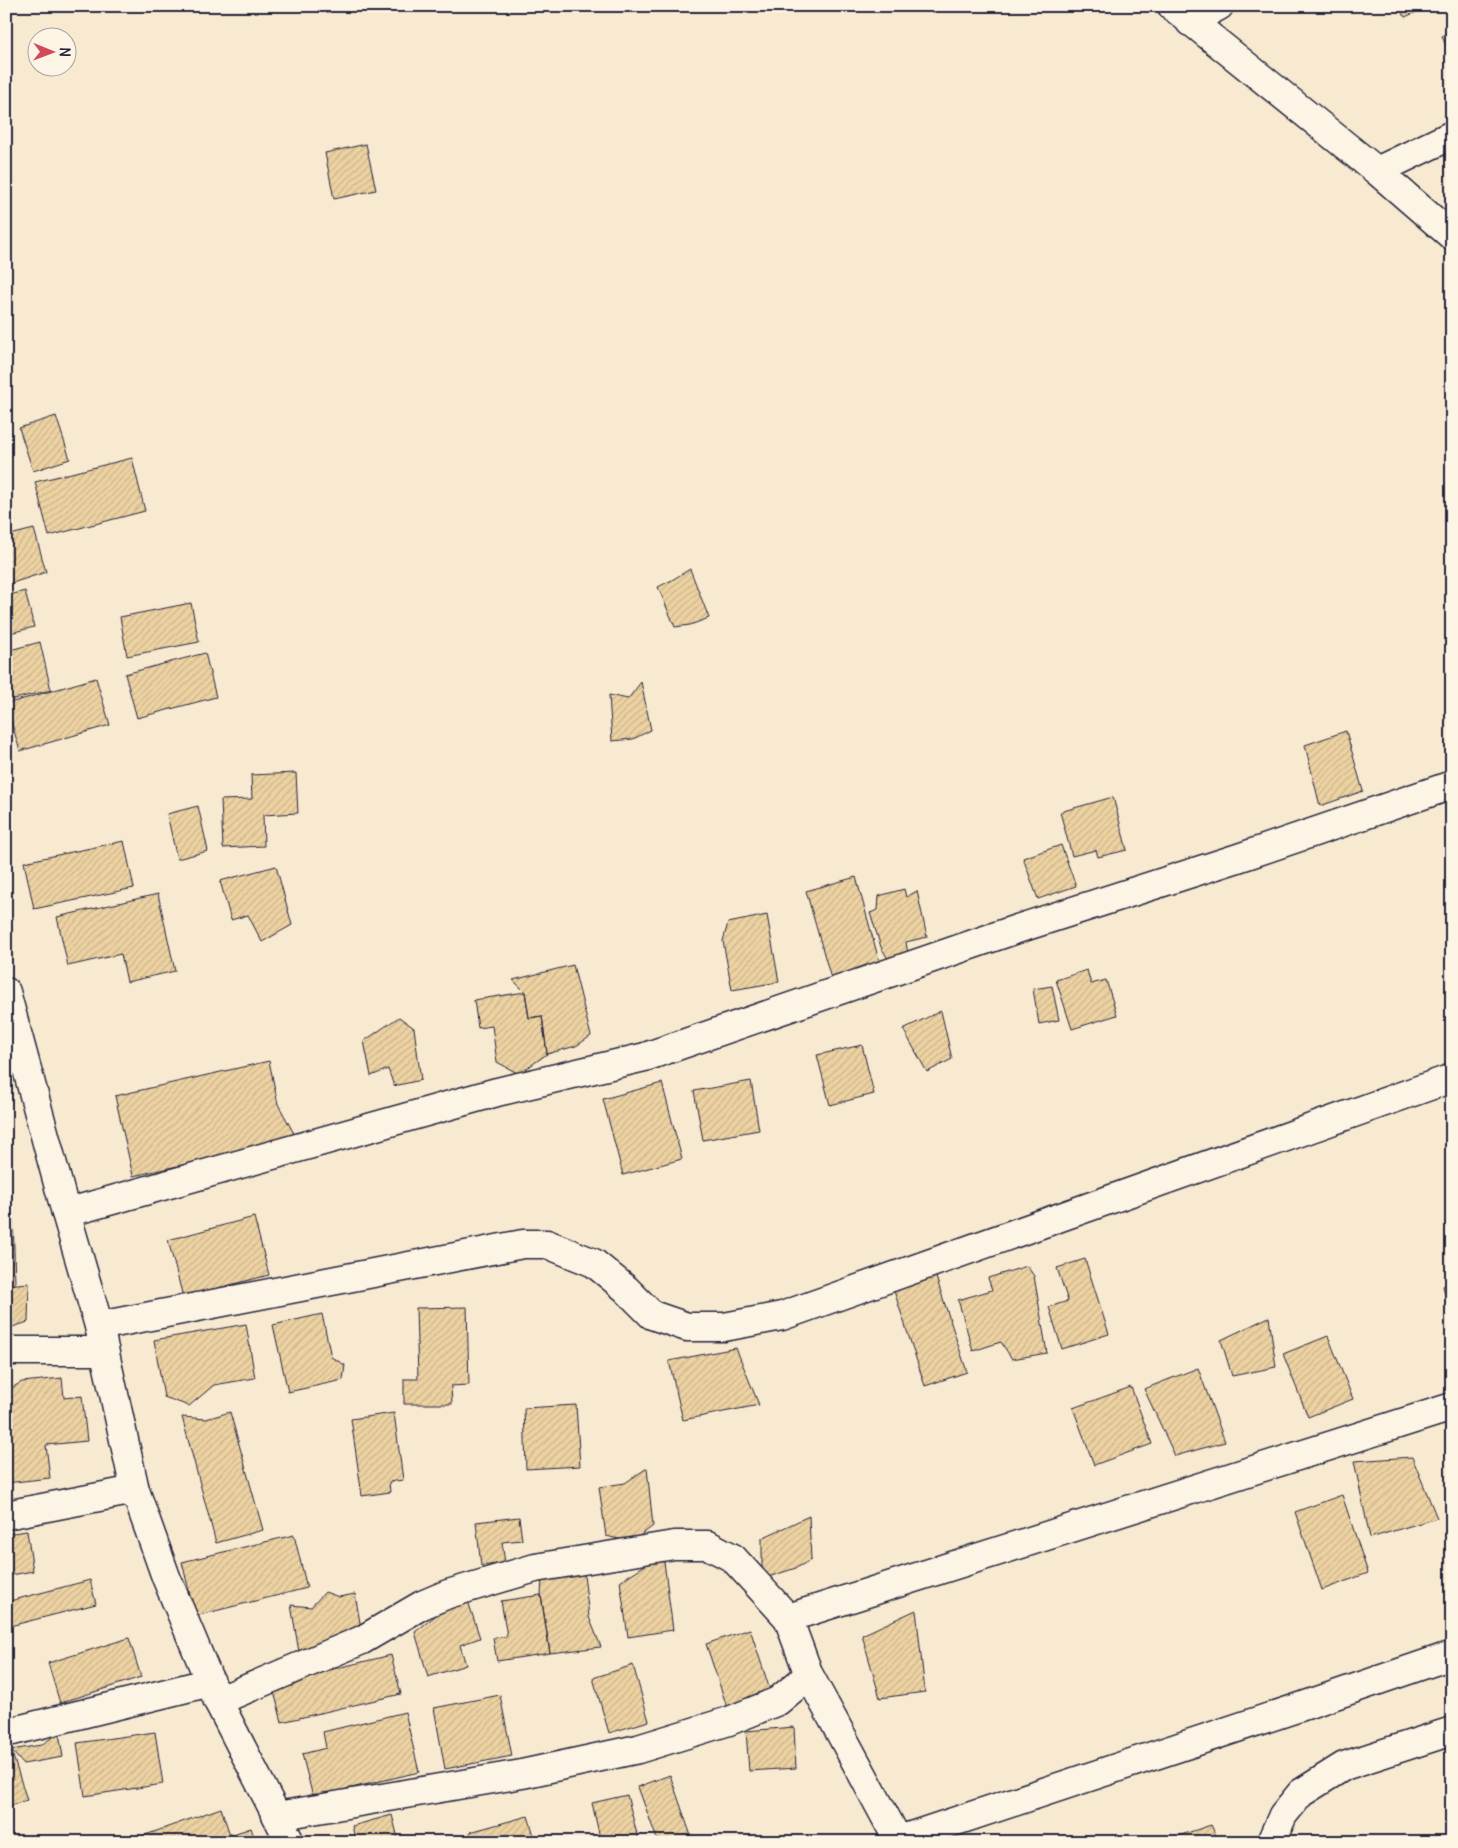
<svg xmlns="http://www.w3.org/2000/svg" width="1458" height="1848" viewBox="0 0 1458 1848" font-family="Delius,sans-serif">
<defs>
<pattern id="building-hatch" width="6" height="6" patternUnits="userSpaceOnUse" patternTransform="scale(1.25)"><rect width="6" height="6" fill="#edd2a2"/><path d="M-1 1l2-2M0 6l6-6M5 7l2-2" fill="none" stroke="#cbb48c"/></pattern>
</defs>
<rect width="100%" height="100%" fill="#f8ead1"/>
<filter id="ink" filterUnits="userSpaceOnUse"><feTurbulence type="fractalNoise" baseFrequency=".02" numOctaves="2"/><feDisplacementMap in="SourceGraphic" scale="10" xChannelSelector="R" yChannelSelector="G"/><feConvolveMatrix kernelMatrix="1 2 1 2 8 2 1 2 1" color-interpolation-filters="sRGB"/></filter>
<g filter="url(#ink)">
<!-- building -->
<path fill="url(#building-hatch)" stroke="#22223b" d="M1397 6H1430L1405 17Z
M1452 28V60L1442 36Z
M366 144 376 190 334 199 325 153Z
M56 416 70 459 33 471 19 428Z
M132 458 145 511 49 536 35 482Z
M34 529 46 572 6 585V536Z
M690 569 709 618 690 625 675 627 658 587 672 580Z
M25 591 34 627 6 634V596Z
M191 603 199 642 127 656 120 617Z
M40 642 51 690 6 701V651Z
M205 653 216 697 137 718 125 674Z
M96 678 110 725 20 751 6 704Z
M641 682 651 730 633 739 612 741 609 695 628 699Z
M1346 731 1363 791 1320 806 1305 745Z
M296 773 298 813 263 815 264 846 223 848 221 800 252 799 251 775Z
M1113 797 1127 850 1098 857 1096 850 1072 856 1060 812Z
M198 806 208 851 177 859 167 814Z
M124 841 134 888 34 909 24 862Z
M1061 845 1076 886 1038 899 1023 858Z
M276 866 292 925 262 942 248 915 231 920 220 881Z
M856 877 881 968 832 982 806 891Z
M904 889 906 897 917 891 927 937 906 942 908 954 888 959 881 947 870 913 878 910 879 896Z
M158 894 175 971 127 982 121 954 68 966 57 917Z
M767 915 779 982 732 990 723 941 728 923Z
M573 965 591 1036 576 1046 547 1054 542 1016 529 1018 525 992 513 980Z
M1087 970 1091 984 1106 980 1117 1015 1072 1029 1056 980Z
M1052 986 1059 1020 1039 1024 1033 989Z
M525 992 529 1018 542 1016 547 1054 519 1074 497 1062 492 1026 478 1028 474 1000Z
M941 1011 952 1059 927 1072 903 1029Z
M399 1017 414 1028 421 1080 394 1086 388 1069 371 1076 364 1041Z
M862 1045 874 1094 830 1105 817 1055Z
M269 1061 278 1104 297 1139 133 1176 115 1096Z
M751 1081 759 1130 703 1140 694 1091Z
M662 1083 682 1159 623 1175 603 1099Z
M6 1214H13L15 1284 6 1285Z
M254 1217 269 1275 183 1297 168 1240Z
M1085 1259 1109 1334 1062 1349 1049 1307 1068 1301 1057 1268Z
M1027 1266 1034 1276 1047 1353 1012 1359 1001 1342 973 1351 958 1300 992 1290 988 1278Z
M936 1277 967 1372 925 1386 894 1291Z
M1452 1282V1322L1443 1286Z
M29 1283 28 1322 6 1329V1285Z
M467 1307 469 1385 451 1386 452 1404H404V1379H418L416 1308Z
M322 1314 331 1357 345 1365 343 1380 288 1392 273 1325Z
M1269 1317 1276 1367 1232 1376 1221 1340Z
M246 1324 255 1378 214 1385 189 1406 164 1397 154 1340Z
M1328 1336 1353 1399 1308 1417 1283 1354Z
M736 1348 759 1405 683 1420 669 1361Z
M1198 1368 1225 1442 1175 1456 1144 1389Z
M62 1378 64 1398 82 1396 87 1441 46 1445 50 1478 6 1483V1391L22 1382Z
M1131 1387 1152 1444 1094 1465 1073 1408Z
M576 1405 580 1466 526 1469 524 1408Z
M230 1412 263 1530 216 1543 182 1417 206 1419Z
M394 1413 403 1480 389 1482 390 1492 362 1496 351 1419Z
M1412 1457 1437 1518 1370 1538 1354 1461Z
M647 1468 653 1526 632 1542 606 1536 599 1487 625 1483Z
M1342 1495 1368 1573 1322 1590 1295 1512Z
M809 1516 811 1560 796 1568 762 1579V1538Z
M519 1517 522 1540 502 1542 505 1563 481 1566 476 1522Z
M27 1531 33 1571 6 1576V1534Z
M294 1535 307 1588 195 1616 182 1562Z
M663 1554 673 1630 628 1637 620 1581Z
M584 1574 589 1617 601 1647 550 1653 541 1595 542 1579Z
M90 1580 96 1604 6 1627V1602Z
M325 1592 339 1597 355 1594 363 1640 299 1652 291 1605 311 1607Z
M541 1595 550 1653 497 1661 493 1638 507 1636 501 1601Z
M468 1601 480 1638 460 1645 466 1665 428 1677 415 1632 445 1608Z
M916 1610 925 1692 880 1698 862 1635Z
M750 1629 771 1693 727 1707 706 1644Z
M129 1638 141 1677 60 1703 48 1663Z
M391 1655 401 1694 282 1722 272 1684Z
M633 1665 649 1721 609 1733 593 1678Z
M500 1695 512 1756 445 1769 434 1708Z
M405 1712 419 1772 313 1797 302 1754 326 1748 323 1732Z
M794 1727 796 1768 749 1771 746 1731Z
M155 1732 163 1784 85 1796 77 1743Z
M59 1733 63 1757 23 1764 11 1750 41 1745Z
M11 1750 27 1800 6 1807V1752Z
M670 1775 691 1836 676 1842H658L638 1787Z
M627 1795 639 1842H601L592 1803Z
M221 1808 230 1835 251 1828 256 1842H138L137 1838Z
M392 1815 399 1842H356L352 1826Z
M528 1816 536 1842H473L470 1832Z
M1211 1825 1219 1842H1160Z"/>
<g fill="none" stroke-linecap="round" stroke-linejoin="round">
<defs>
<path id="street" d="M1172 6 1377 171 1452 236
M1190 22 1219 6
M1377 171 1452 135
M66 1213 497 1092 645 1057 1014 930 1238 858 1452 785
M99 1326 523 1244H547L594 1263 626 1289 652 1315 687 1327H724L782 1316 1452 1078
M6 1351H104
M6 1515 135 1490
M809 1675 899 1842
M218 1701 362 1640 422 1605 448 1594 535 1568 674 1545H708L733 1558 788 1618
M6 1732 13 1731 211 1682
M277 1816 522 1774 638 1749 729 1721 778 1701 809 1675 788 1618 1452 1407
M899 1840 1300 1707 1452 1655
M1271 1842 1283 1815 1301 1793 1344 1766 1452 1731"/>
<path id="secondary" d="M6 992 66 1213 99 1326 135 1490 166 1577 218 1701 290 1842"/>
</defs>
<!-- street casing -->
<use href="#street" stroke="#22223b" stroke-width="31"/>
<!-- secondary casing -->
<use href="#secondary" stroke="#22223b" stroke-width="31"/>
<!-- street -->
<use href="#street" stroke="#fcf5e5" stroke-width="28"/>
<!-- secondary -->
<use href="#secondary" stroke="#fcf5e5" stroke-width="28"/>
</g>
</g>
<!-- margin -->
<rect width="1458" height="1848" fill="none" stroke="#fcf5e5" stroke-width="25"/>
<rect x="12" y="12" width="1433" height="1823" fill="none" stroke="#22223b" stroke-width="2" filter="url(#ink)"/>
<!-- north arrow -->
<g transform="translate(52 52) rotate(91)"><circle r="24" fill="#fcf5e5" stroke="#a5a1a1"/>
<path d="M0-4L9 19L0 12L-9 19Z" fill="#d1495b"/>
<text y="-8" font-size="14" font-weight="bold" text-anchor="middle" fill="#22223b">N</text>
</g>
</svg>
